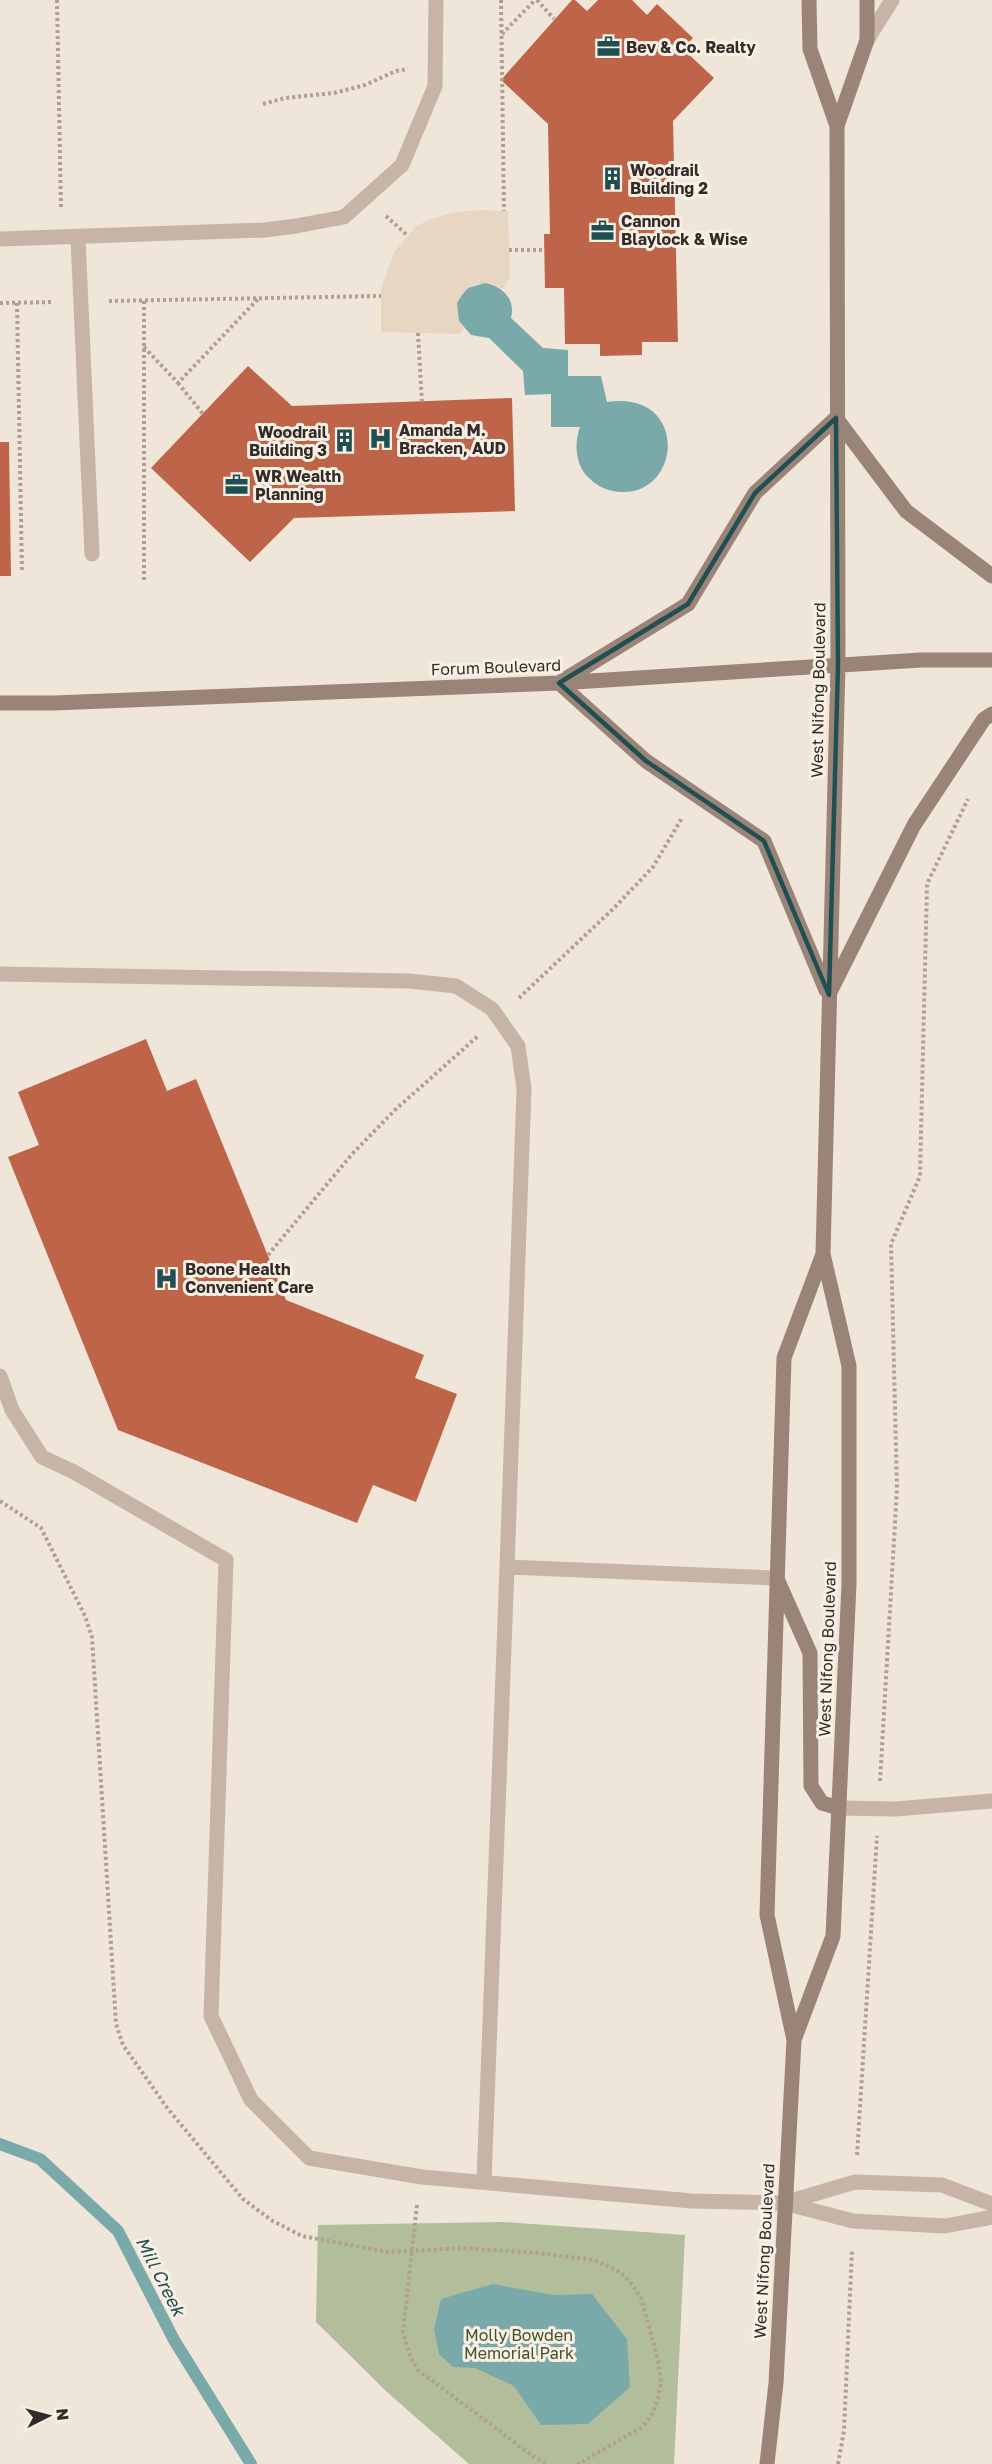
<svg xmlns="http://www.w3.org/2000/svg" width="992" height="2464" viewBox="0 0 992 2464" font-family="'Golos Text',sans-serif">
<rect width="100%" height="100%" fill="#efe5d9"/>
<!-- green -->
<path fill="#b2bd9b" d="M503 2222 685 2235 674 2464H469L387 2392 316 2322 318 2225Z"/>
<!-- plaza -->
<path fill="#e7d6c1" d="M482 210 508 211 510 277 502 289 494 285 476 284 468 288 462 295 459 321 464 329 459 334 381 332V289L394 252 416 227 430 219 457 212Z"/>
<!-- water -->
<path fill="#7aa9aa" d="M485 283C502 286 516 299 511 318L543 348 568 350V376H601L607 402C689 390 682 494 622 492 610 492 598 487 589 478 575 465 574 444 580 427H551V394L525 395 523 371 489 338 471 335 459 321 457 303 462 295 468 288Z
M493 2284 553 2295 592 2294 627 2339 630 2387 588 2424 541 2425 514 2386 475 2368 453 2367 439 2354 434 2329 441 2299Z"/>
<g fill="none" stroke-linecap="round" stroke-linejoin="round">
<!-- stream -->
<path stroke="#7aa9aa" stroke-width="12" d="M0 2144 40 2159 118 2231 174 2340 251 2464"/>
</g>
<!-- building -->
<path fill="#be6549" d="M572 0H575L587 11 598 0H632L647 15 657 4 693 38 683 49 714 78 673 121 678 342H642V355L600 356V344H565L564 288H545L544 234H550L548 124 501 80Z
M248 366 292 406 512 398 515 511 294 518 250 562 151 468Z
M0 442H9L11 576H0Z
M146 1039 167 1091 196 1079 286 1300 424 1355 415 1378 457 1394 416 1502 373 1485 357 1523 118 1430 8 1157 39 1145 18 1092Z"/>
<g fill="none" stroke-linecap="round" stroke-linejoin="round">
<!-- path -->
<path stroke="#b29f91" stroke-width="4" stroke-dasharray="3 3" stroke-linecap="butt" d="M57 0 61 209
M501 0 504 211
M537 0 554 19
M502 34 535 0
M263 104 285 98 334 93 365 85 396 71 408 69
M386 216 408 236
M509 250H545
M109 301 381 296
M144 301V580
M0 303 53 302
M17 303 22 573
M418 333 422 403
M144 347 178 383 258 299
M178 383 203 414
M519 998 614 908 653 867 682 818
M268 1255 353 1153 395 1110 478 1036
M0 1501 41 1528 85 1616 92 1637 116 2024 123 2045 168 2109 243 2199 271 2220 302 2236 389 2252 462 2248 537 2253 595 2260 620 2272 630 2282 641 2298 658 2360 661 2382 658 2399 652 2415 642 2427 578 2464
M880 1781 897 1489 891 1244 920 1176 927 884 968 799
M857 2155 877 1836
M417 2205 403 2332 410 2356 418 2370 534 2457 548 2464
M838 2464 844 2431 852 2249"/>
<!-- lane -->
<path stroke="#c6b5a6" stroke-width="15" d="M867 40 892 0
M78 238 92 554
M0 239 265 230 296 226 344 217 402 165 435 86 436 0
M0 974 409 981 456 986 492 1009 518 1046 524 1089 507 1567 777 1578
M0 1376 12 1410 42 1457 74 1472 226 1560 211 2016 251 2100 309 2158 422 2177 692 2201 784 2203
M839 1808 895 1809 992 1801
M484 2182 507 1567"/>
<!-- street -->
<path stroke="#c6b5a6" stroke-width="15" d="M784 2203 855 2182 942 2185 992 2204
M784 2203 853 2221 945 2226 992 2217"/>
<!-- secondary -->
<path stroke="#9a8478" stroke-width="15" d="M809 0 810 49 837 126
M0 703H54L559 683 921 660H992
M826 990 764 841 646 761 559 683 688 604 755 493 836 418 906 511 992 576
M830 992 914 825 984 719 992 714
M778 1581 810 1653 811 1786 822 1803 839 1808
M794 2040 833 1936 849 1584V1366L823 1254 838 665 837 126 867 40V0
M767 2464 776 2383 794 2040 767 1915 784 1358 823 1254"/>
</g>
<!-- marked area -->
<path fill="none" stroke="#1f4f52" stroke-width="4.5" stroke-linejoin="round" d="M836 418 838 665 829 995 764 841 646 761 559 683 688 604 755 493Z"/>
<!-- icons -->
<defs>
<symbol id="office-bare" viewBox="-9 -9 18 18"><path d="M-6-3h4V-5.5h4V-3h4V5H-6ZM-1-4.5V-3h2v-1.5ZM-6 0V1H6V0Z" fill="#1f4f52" stroke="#f8efe5" stroke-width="2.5" paint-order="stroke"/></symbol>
<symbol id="building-bare" viewBox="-9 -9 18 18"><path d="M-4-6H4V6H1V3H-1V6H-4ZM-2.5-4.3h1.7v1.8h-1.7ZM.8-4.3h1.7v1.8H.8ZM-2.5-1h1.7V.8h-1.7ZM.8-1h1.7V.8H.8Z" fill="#1f4f52" stroke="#f8efe5" stroke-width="2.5" paint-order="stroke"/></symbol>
<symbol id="hospital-bare" viewBox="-9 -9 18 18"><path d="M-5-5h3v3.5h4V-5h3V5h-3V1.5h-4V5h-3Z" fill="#1f4f52" stroke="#f8efe5" stroke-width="2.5" paint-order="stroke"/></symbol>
</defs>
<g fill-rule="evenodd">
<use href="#office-bare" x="592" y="30" width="33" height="33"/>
<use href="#building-bare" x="596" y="162" width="33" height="33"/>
<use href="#office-bare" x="586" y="214" width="33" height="33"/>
<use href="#hospital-bare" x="364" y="422" width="33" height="33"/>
<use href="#building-bare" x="328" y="424" width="33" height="33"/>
<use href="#office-bare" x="220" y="468" width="33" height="33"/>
<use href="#hospital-bare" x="150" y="1262" width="33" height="33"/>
</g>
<g text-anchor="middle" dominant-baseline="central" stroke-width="6" stroke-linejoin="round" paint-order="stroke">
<!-- poi labels -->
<g font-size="16" font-weight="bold" fill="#332b27" stroke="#f8efe5" text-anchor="start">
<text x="626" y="47">Bev &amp; Co. Realty</text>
<text x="630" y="170">Woodrail<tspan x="630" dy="18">Building 2</tspan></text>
<text x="621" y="221">Cannon<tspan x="621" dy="18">Blaylock &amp; Wise</tspan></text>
<text x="399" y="430">Amanda M.<tspan x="399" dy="18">Bracken, AUD</tspan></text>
<text x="327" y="432" text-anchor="end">Woodrail<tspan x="327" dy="18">Building 3</tspan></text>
<text x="255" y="476">WR Wealth<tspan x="255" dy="18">Planning</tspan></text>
<text x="185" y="1269">Boone Health<tspan x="185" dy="18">Convenient Care</tspan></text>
</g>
<!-- street labels -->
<g font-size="16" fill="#332b27" stroke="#f8efe5">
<text transform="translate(496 667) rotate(-2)">Forum Boulevard</text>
<text transform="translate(818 690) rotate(-89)">West Nifong Boulevard</text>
<text transform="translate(827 1649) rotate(-88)">West Nifong Boulevard</text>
<text transform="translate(764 2251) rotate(-87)">West Nifong Boulevard</text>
</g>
<!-- park labels -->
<g font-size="16" fill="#43502c" stroke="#f8efe5">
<text x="519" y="2335">Molly Bowden<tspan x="519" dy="18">Memorial Park</tspan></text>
</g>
<!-- water labels -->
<g font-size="18" font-style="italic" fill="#1f4f52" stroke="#f8efe5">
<text transform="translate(161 2276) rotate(63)">Mill Creek</text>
</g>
</g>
<!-- north arrow -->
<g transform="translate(48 2416) rotate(84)" stroke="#f8efe5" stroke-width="4.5" paint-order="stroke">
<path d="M0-4.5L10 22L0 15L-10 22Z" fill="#332b27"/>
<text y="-9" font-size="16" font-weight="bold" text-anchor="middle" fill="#332b27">N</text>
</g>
</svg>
